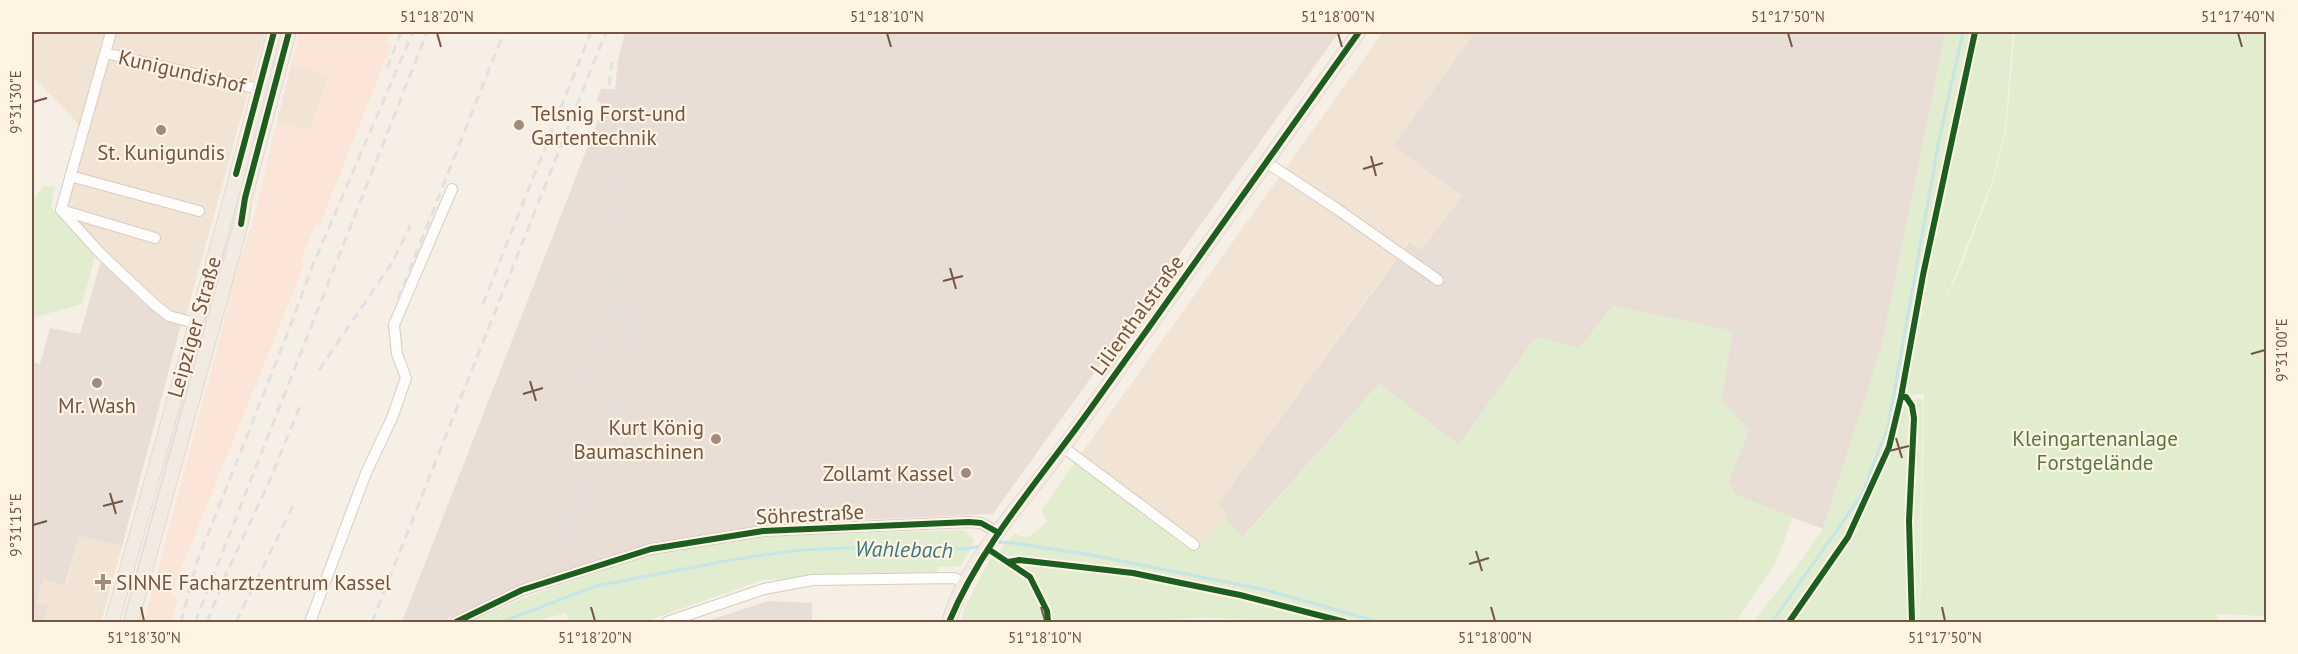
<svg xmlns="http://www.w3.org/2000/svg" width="2298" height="654" viewBox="0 0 2298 654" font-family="'PT Sans',sans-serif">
<rect width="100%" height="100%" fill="#f6efe5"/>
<!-- residential -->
<path fill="#f2e4d4" d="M32 32H265L186 315 170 311 156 300 107 256 65 206 86 132 32 76Z
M1383 32H1475L1393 146 1462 196 1421 250 1408 242 1219 503 1227 513 1225 520 1198 547 1076 461Z
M291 65 329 76 310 130 277 122Z
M79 536 122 546 101 622H43L47 606 37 603 43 579 66 585Z"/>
<!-- commercial -->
<path fill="#fbe5d9" d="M300 32H391L386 44 391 46 320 224 317 223 300 261 305 263 171 594 178 599 171 622H144L219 342 231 286 251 228 277 122 310 130 329 77 291 65Z"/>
<!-- industrial -->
<path fill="#e8ded6" d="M625 32H1339L993 514 772 524 654 544 519 586 441 622H402L604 105 597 101 601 89H615L618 61Z
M1475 32H1946L1881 349 1823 529 1736 495 1728 482 1749 430 1721 401 1732 331 1613 306 1580 348 1536 337 1459 445 1379 384 1243 537 1225 520 1227 513 1218 504 1409 242 1421 250 1462 196 1393 146Z
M101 261 145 304 168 320 181 325 122 546 79 536 65 585 43 579 37 603 48 605 43 622H32V362L40 364 50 328 80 334Z
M768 601 812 603V622H704Z"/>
<!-- green -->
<path fill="#e1edce" d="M1946 32H1972L1913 307 1899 389V393L1905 399H1923L1919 622H1753L1800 562 1823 529 1881 349Z
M1977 32H2013L2005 130 1993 179 1942 309 1962 264 1994 180 2006 131 2015 32H2266V616L2217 614V622H1920L1924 394 1908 395 1906 384 1919 309Z
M44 185 55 187 51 207 95 256 82 304 32 318V203Z
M1613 306 1733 331 1721 401 1749 430 1728 482 1736 495 1793 517 1775 564 1735 622H1276L1206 617 1144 622H961L964 609 989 561 1015 534 1027 538 1048 522 1041 511 1076 461 1197 547 1225 520 1244 537 1379 384 1459 445 1536 337 1580 348Z
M963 530 975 540 961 566 939 567 936 572 762 580 644 622H569L566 613 532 622H471L523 598 650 555 761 536Z"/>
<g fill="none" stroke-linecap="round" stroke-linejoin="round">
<!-- stream -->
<path stroke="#c6e5e6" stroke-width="3" d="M997 543 1005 542 1086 554 1266 590 1379 622
M502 622 596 586 736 559 800 550 871 547 966 549 981 546
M1772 622 1861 496 1888 427 1939 140 1963 32"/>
<defs>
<path id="minor" d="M105 53 259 89
M1266 162 1337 209 1438 280
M70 176 199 211
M61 210 111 32
M61 210 102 255 154 304 169 316 195 323
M61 210 155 238
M1063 447 1194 545
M310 622 366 473 392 418 406 378 397 354 394 325 452 189
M456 622 522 590 651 549 763 531 969 522 981 523 999 533
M667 622 764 589 812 580 954 578 966 584"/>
<path id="major" d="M112 622 225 219 274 32
M131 622 241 224 245 198 289 32
M949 622C967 557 1027 499 1065 445 1163 307 1261 169 1359 32"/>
</defs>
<!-- minor casing -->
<use href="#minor" stroke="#d7ccc3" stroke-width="12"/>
<!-- major casing -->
<use href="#major" stroke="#d5cac2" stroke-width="15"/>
<!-- minor -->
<use href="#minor" stroke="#fefdfb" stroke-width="10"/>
<!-- major -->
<use href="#major" stroke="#f2ebe2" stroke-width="14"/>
<!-- tram -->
<path stroke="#e3e0e2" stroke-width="1.5" d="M123 622 284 32"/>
<!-- rail -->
<path stroke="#e3e0e2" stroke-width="3" stroke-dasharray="9 6" stroke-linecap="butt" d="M387 68 401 32
M398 299 504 32
M483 304 591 32
M319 370 392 263 410 226
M584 379 613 308 616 274
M565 537 626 386 630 352V319L617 238 609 124 608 92 612 62
M181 622 197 562 290 327 310 272 413 32
M195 622 427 32
M207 622 227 572 270 480 300 406
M236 622 293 506
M372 622 606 32"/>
<defs>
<path id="cycleway" d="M236 174 274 32
M241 224 245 198 289 32
M1901 397H1906L1912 406 1914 418 1909 521 1912 622
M988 549 1030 577 1047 611 1048 622
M1008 562 1019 560 1133 573 1181 583 1240 595 1345 622
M456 622 522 590 651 549 763 531 969 522 981 523 999 533
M949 622C982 543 1041 478 1091 408 1181 283 1270 157 1359 32
M1789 622 1848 537 1889 447 1901 397 1923 275 1975 32"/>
</defs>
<!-- cycleway casing -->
<use href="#cycleway" stroke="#fff3e4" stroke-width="10"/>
<!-- cycleway -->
<use href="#cycleway" stroke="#1b5e20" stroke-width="6"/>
</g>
<!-- ticks -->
<path fill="none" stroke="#745444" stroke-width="2" d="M437 33 441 47M887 33 891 47M1338 33 1342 47M1788 33 1792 47M2238 33 2242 47M33 102 47 98M1371 156 1376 176M1363 169 1383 163M950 268 956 289M943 281 963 276M2251 354 2265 350M530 381 536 401M523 394 543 388M1896 438 1902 458M1889 451 1909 446M110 493 116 514M103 506 123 501M33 525 47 521M1476 551 1482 571M1469 564 1489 558M141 607 144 621M591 607 595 621M1041 607 1045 621M1491 607 1495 621M1942 607 1945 621"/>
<!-- markers -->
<g fill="#a28a7c" stroke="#fff3e4" stroke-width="2">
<circle cx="519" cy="125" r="6"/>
<circle cx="161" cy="130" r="6"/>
<circle cx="97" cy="383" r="6"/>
<circle cx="716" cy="439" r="6"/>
<circle cx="966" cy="473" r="6"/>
<path d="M100 573h6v6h6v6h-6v6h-6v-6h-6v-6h6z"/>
</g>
<g text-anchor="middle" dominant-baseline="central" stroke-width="4.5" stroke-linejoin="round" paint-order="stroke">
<!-- street labels -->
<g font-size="21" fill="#745444" stroke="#fff3e4">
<text transform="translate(182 71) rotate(13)">Kunigundishof</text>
<text transform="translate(1137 315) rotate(-54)">Lilienthalstraße</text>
<text transform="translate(194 327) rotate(-74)">Leipziger Straße</text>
<text transform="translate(810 514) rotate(-3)">Söhrestraße</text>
</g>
<!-- poi labels -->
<g font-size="21" fill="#745444" stroke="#fff3e4" text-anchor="start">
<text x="531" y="113">Telsnig Forst-und<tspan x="531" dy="24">Gartentechnik</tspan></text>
<text x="161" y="152" text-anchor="middle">St. Kunigundis</text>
<text x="97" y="405" text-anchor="middle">Mr. Wash</text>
<text x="704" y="427" text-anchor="end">Kurt König<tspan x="704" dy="24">Baumaschinen</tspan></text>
<text x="954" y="473" text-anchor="end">Zollamt Kassel</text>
<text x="116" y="582">SINNE Facharztzentrum Kassel</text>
</g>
<!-- park labels -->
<g font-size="21" fill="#517a3c" stroke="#fff3e4">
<text x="2095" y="438">Kleingartenanlage<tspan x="2095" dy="24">Forstgelände</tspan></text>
</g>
<!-- water labels -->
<g font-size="22" font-style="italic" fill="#3b7982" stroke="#fff3e4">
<text transform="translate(904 549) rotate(1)">Wahlebach</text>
</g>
</g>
<!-- border -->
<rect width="2298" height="654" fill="none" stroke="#fff3e4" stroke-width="66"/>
<rect x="33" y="33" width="2232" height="588" fill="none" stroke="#745444" stroke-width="2"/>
<g font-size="15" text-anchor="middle" fill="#745444">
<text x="437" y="22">51°18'20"N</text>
<text x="887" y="22">51°18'10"N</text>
<text x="1338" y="22">51°18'00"N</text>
<text x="1788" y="22">51°17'50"N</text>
<text x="2238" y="22">51°17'40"N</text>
<text transform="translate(16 102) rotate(-90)" y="5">9°31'30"E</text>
<text transform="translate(2282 350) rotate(-90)" y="5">9°31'00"E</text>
<text transform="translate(16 525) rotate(-90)" y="5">9°31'15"E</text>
<text x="144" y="643">51°18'30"N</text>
<text x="595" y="643">51°18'20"N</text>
<text x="1045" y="643">51°18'10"N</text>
<text x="1495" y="643">51°18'00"N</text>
<text x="1945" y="643">51°17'50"N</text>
</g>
</svg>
